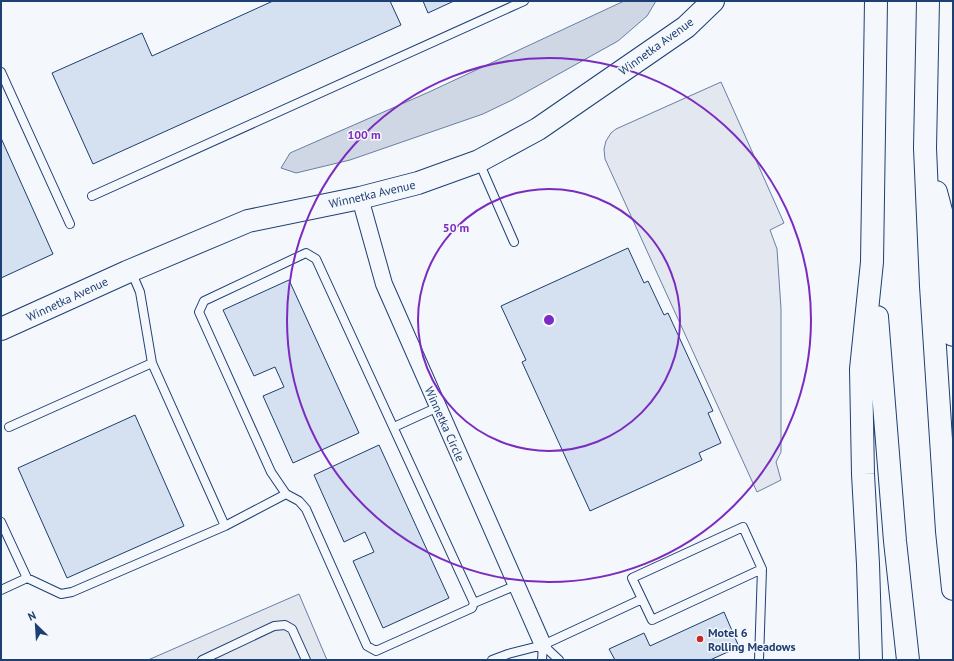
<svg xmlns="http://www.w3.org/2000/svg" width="954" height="661" viewBox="0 0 954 661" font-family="'PT Sans',sans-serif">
<rect width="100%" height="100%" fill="#f4f7fb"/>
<!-- parking -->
<path fill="#e3e8f0" stroke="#687fa3" d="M721 82 784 223 770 230 777 249 781 309V452L776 462 781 480 757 492 605 159 604 149 606 141 611 133 616 129Z
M299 594 327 660H148Z"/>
<!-- water -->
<path fill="#cfd7e4" stroke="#687fa3" d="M624 1H656L647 16 618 41 512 100 483 114 350 160 296 173 281 168 290 153 429 92Z"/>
<!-- building -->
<path fill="#d5e0f0" stroke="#1d3f73" d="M273 1H390L401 25 93 164 52 73 142 33 152 56Z
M423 1H454L428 13Z
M1 138 53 254 1 278Z
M628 248 644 283 648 281 664 315 668 313 713 411 708 413 721 443 699 453 702 460 590 511 522 362 526 360 501 306Z
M289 280 359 433 293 463 263 396 284 387 275 367 254 376 223 310Z
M135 415 184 526 67 578 18 468Z
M379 445 449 598 383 628 353 561 374 552 365 532 344 542 314 475Z
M724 612 739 647 710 660H615L609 649 644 633 650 646Z"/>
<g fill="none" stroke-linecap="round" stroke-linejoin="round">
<defs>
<path id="lane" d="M1 72 70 224
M479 162 514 242
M92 196 524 1
M306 253 316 259 474 603 472 608 376 651 367 646 306 509 299 501 286 494 271 472 199 312 204 301Z
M131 271 140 292 152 363 225 526
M9 427 152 363
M394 427 438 407
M1 522 27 578
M1 590 27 578 61 594 72 592 225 526 286 494
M642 599 652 620 762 569
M474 603 517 585
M543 645 559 660
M202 660 274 626 285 625 292 629 306 660
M492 660 508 654 543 645 642 599 632 578 743 527 762 569 759 660
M542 660 543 645"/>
<path id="street" d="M360 198 384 284 543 645"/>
<path id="secondary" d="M1 329 127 272 248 221 360 198 418 183 479 161 538 129 686 27 713 1"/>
<path id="highway" d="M928 1 925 148 931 286 947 531 953 589
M936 192 945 226 953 335
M877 317 895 541 908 660
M871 660 868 564 863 474 861 369 872 262 876 1"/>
</defs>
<!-- lane casing -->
<use href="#lane" stroke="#1d3f73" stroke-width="10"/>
<!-- street casing -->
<use href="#street" stroke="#1d3f73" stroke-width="18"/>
<!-- secondary casing -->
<use href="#secondary" stroke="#1d3f73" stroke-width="24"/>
<!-- highway casing -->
<use href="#highway" stroke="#1d3f73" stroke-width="24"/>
<!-- lane -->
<use href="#lane" stroke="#f4f7fb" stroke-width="8"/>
<!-- street -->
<use href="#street" stroke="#f4f7fb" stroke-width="16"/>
<!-- secondary -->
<use href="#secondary" stroke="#f4f7fb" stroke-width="22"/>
<!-- highway -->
<use href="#highway" stroke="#f4f7fb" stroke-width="22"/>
</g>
<!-- distance rings -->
<g fill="none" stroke="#7b2cbf" stroke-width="2">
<circle cx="549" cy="320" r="131"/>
<circle cx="549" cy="320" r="262"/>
</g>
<!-- markers -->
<circle fill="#c62828" stroke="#f4f7fb" stroke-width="1.5" cx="700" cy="639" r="4"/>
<g text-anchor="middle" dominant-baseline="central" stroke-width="3" stroke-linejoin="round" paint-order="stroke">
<!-- street labels -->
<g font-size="12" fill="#1d3f73" stroke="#f4f7fb">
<text transform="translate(656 46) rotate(-36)">Winnetka Avenue</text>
<text transform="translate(372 194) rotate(-13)">Winnetka Avenue</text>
<text transform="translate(67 299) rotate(-25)">Winnetka Avenue</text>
<text transform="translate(445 424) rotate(66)">Winnetka Circle</text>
</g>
<!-- poi labels -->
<g font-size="12" font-weight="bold" fill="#1d3f73" stroke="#f4f7fb" text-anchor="start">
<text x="708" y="632">Motel 6<tspan x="708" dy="14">Rolling Meadows</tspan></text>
</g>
</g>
<circle cx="549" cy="320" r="6" fill="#7b2cbf" stroke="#f4f7fb" stroke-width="2"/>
<g font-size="12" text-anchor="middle" font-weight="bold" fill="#7b2cbf" stroke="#f4f7fb" stroke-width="3" stroke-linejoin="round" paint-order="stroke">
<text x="364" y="139">100 m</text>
<text x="456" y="232">50 m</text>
</g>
<!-- border -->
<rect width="954" height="661" fill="none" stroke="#1d3f73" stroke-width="4"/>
<!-- north arrow -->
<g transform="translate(36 625) rotate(335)" stroke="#f4f7fb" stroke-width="3" paint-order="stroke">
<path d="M0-3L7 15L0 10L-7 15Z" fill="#1d3f73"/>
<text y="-6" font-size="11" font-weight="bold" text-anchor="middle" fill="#1d3f73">N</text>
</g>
</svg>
